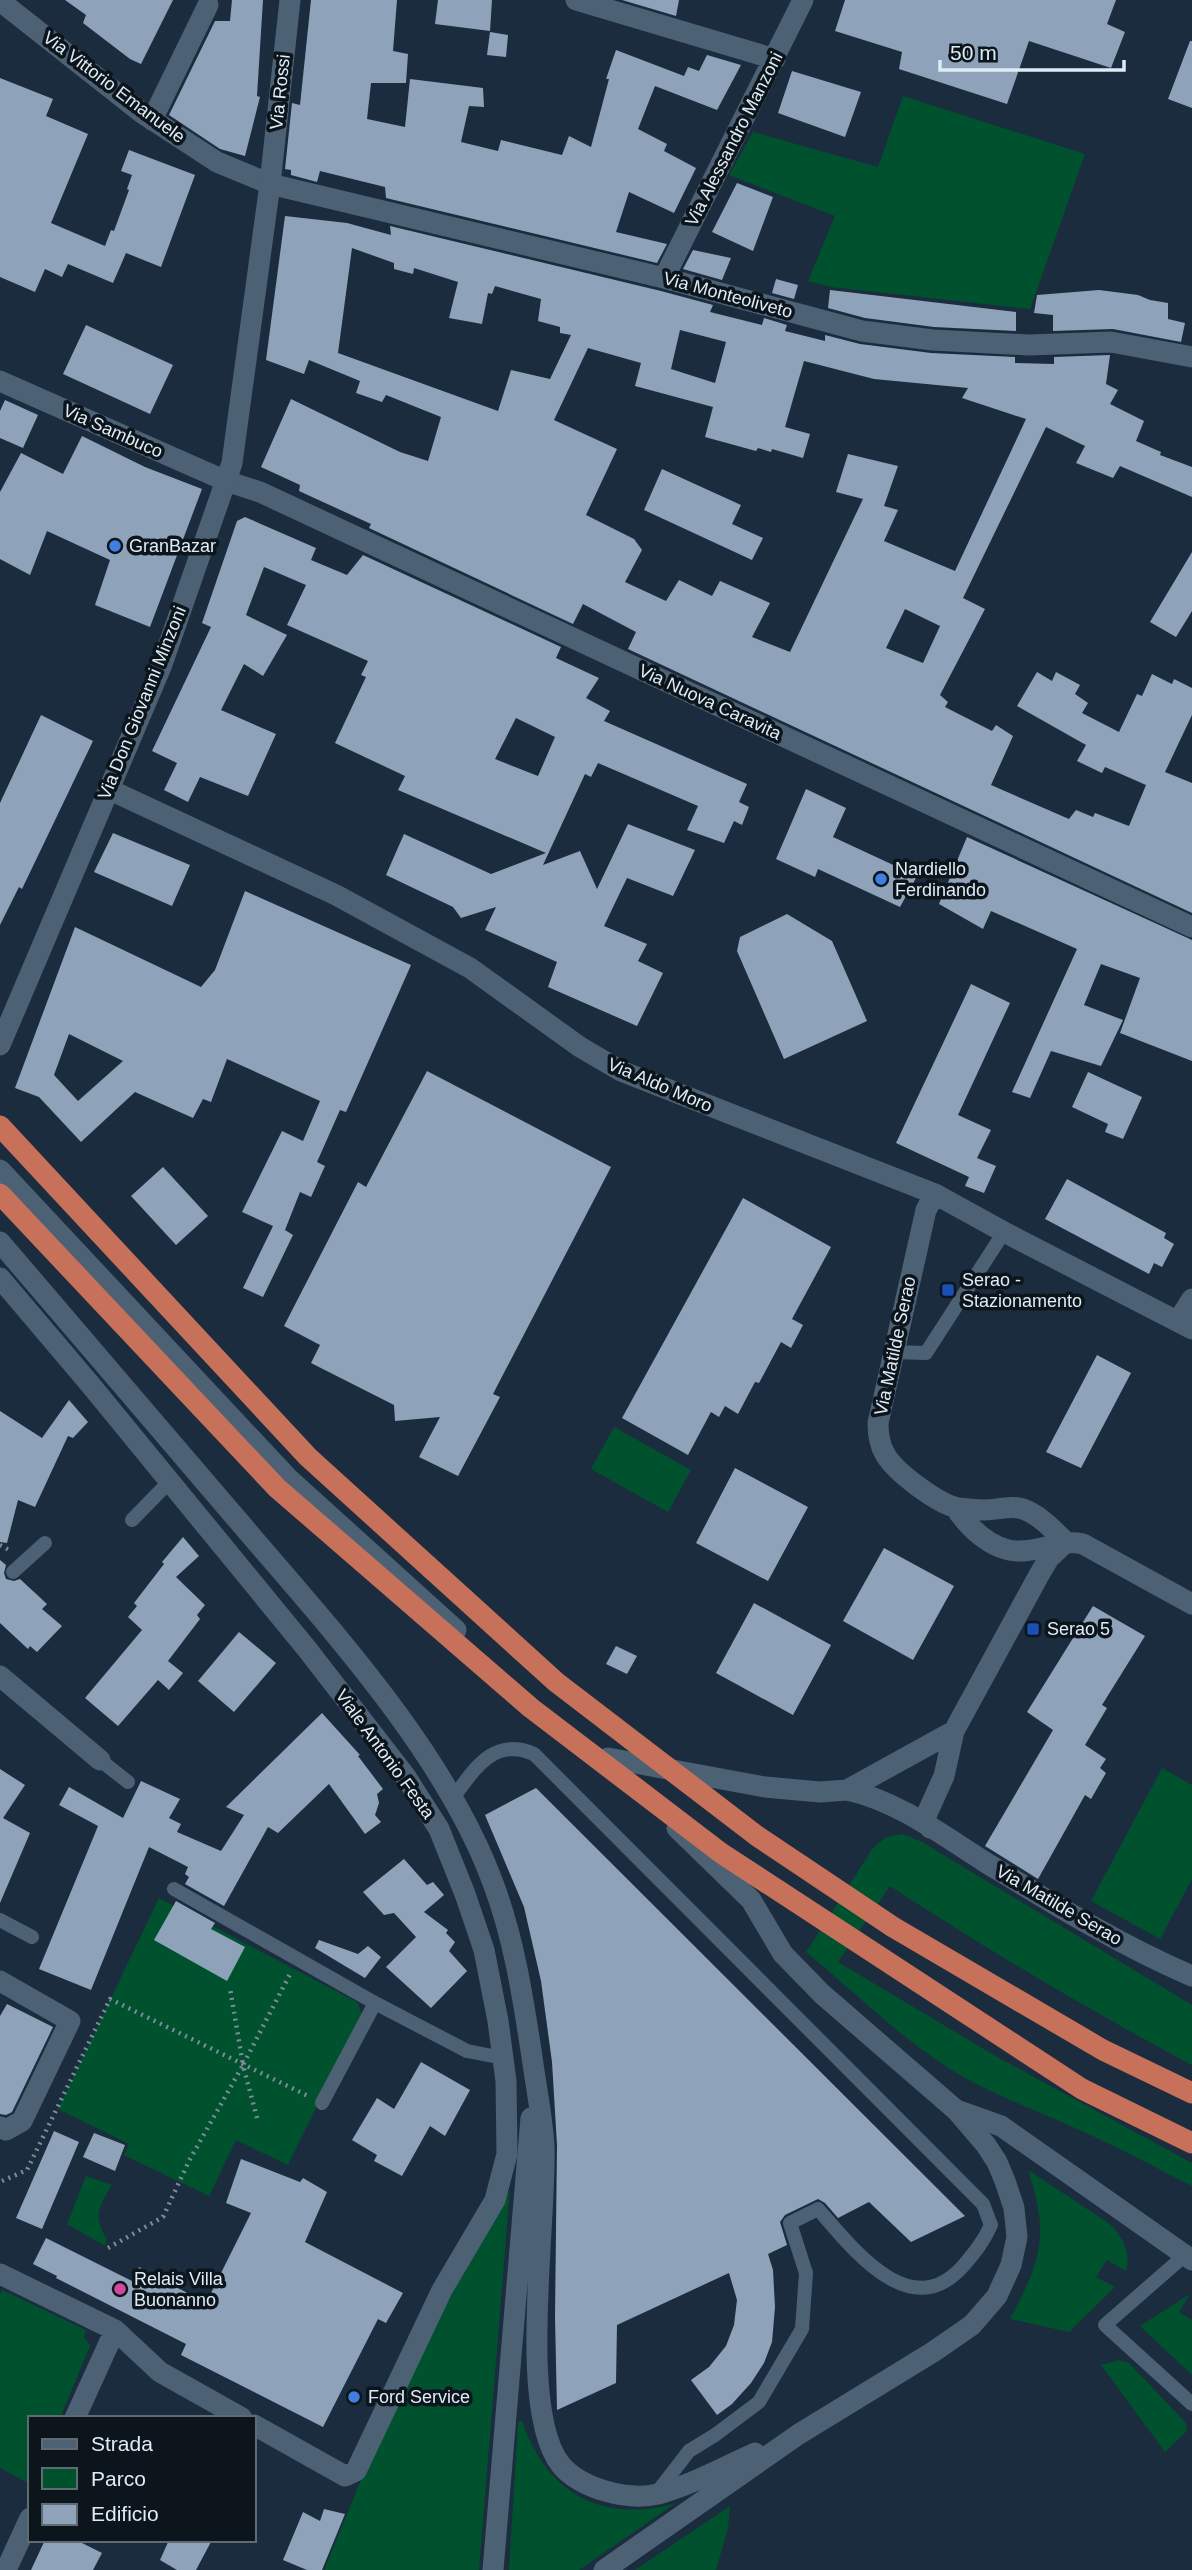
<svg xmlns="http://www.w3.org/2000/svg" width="1192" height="2570" viewBox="0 0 1192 2570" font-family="Arial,sans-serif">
<rect width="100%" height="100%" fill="#1b2c3e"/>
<!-- green -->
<path fill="#00512e" d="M903 96 1085 154 1030 309 831 287 808 281 835 216 729 175 753 132 878 167Z
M614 1427 691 1470 668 1512 591 1469Z
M1162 1768 1192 1785V1879L1160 1939 1091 1901Z
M903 1834 922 1842 1192 2005V2065C1089 2010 988 1950 890 1886L838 1962 999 2058 1192 2163V2186C1154 2167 1116 2146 1077 2129 1030 2107 981 2091 938 2061 891 2029 850 1988 806 1952L873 1848 886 1837Z
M159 1898 357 2002 362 2014 288 2165 236 2140 209 2196 124 2155 129 2144 58 2109Z
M1028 2170 1110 2224C1123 2237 1131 2253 1126 2271L1107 2260 1096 2277 1115 2287 1069 2332 1010 2319C1041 2260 1050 2236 1028 2170Z
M86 2176 112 2185C98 2208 93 2215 107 2240L105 2246 67 2224Z
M510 2189 479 2570H324C352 2504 377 2436 409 2372 440 2310 479 2252 510 2189Z
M2 2290 86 2330 84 2337 90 2346 60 2418H30V2484L0 2468V2295Z
M1190 2294 1179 2312 1192 2320V2375L1140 2326Z
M1119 2360 1129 2363 1186 2423 1187 2431 1165 2452 1101 2365Z
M522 2421C547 2494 602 2524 676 2503L579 2570H509L518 2422Z
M730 2506 728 2528 716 2570H635Z"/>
<!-- building -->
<path fill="#8ea3b9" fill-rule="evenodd" d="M65 0H173L141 64 130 59 83 23 86 15Z
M232 0H263L257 96 260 97 245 156 220 149 169 115 215 21H230Z
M311 0H397L393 51 408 54 406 83H371L367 119 405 127 410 79 483 88 484 107 469 106 461 142 498 151 501 140 562 155 569 136 591 147 609 79H606L616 50 684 76 688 67 699 71 707 55 741 65 717 110 655 86 638 129 667 144 664 151 696 168 674 213 629 192 616 232 667 244 657 263 386 198 385 187 320 171 317 182 291 175V170L285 169 292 103 300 105Z
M438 0H492L490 31 435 24Z
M622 0H679L676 16Z
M845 0H1116L1107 24 1125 32 1111 68 1029 41 1007 104 899 69 902 52 835 31Z
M490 32 508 35 506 57 487 55Z
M1190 41H1192V108L1168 99Z
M792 71 861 92 845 137 778 113Z
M0 78 53 99 46 116 88 134 51 223 105 246 111 230 114 231 129 190 127 189 132 175 121 171 129 150 195 175 161 267 126 253 113 283 68 264 62 277 45 269 35 292 0 277Z
M737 183 773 197 753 251 712 232Z
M285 216 347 223 391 235 390 226 661 291 713 305 710 312 762 325 764 318 787 325 785 331 825 341V335L860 344 931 353 1015 357V363L1054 364V357L1110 355 1106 384 1118 390 1110 404 1144 421 1136 441 1161 452 1160 455 1192 467V497L1120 466 1113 478 1076 463 1085 446 1046 427 963 598 985 609 940 695 948 702 945 707 992 731 996 725 1013 736 991 785 1069 819 1076 810 1093 817 1095 813 1129 826 1146 785 1105 767 1102 773 1077 761 1086 745 1017 706 1037 672 1052 681 1056 672 1080 685 1075 694 1088 703 1082 713 1119 732 1137 694 1142 696 1152 674 1172 684 1174 679 1192 688V715L1165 772 1192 783V913L628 649 636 632 583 604 573 624 369 528 371 524 299 491 300 485 261 467 291 399 400 452 428 461 441 417 386 395 382 402 356 393 360 381 309 360 304 374 266 360ZM352 248 394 263V269L413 274 414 268 458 282 449 318 482 324 488 293 492 294 495 286 541 299 538 321 560 327V333L571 335 550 379 511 370 498 411 338 353ZM680 330 726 342 715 383 671 369ZM588 348 641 363 635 386 713 407 705 437 756 451 758 448 771 452 772 449 803 458 810 434 785 427 804 361 874 379 968 388 962 398 1026 419 955 571 884 541 898 510 884 506 898 466 848 454 836 492 863 499 790 652 752 637 770 603 720 581 712 596 679 580 666 601 625 582 642 550 634 539 586 515 617 449 554 420ZM905 609 940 626 923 663 886 648Z
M693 250 731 258 722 280 683 269Z
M776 279 798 285 794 299 772 293Z
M830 290 1016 312V331L934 327 865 318 828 308Z
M1099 290 1138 295 1150 300 1168 303V319L1185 323 1181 342 1113 329 1053 331V315L1034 313 1037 295Z
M86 325 173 365 150 414 63 374Z
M5 400 38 415 23 448 0 438V411Z
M82 436 145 467 202 489 150 627 95 605 110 560 47 531 30 575 0 559V492L21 453 63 474Z
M662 469 741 505 732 524 763 538 752 560 644 510Z
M245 517 316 548 311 560 347 575 363 555 561 647 556 658 599 678 586 698 610 711 604 721 747 784 739 802 749 807 742 825 734 821 724 843 687 830 698 806 598 763 591 777 585 774 543 865 580 851 597 889 628 824 695 850 673 896 627 878 604 926 647 944 638 961 663 973 637 1026 548 987 557 962 485 930 496 907 461 918 453 907 386 875 404 834 491 874 546 853 398 790 405 776 335 743 366 677 361 675 368 661 287 625 306 585 264 567 246 615 287 635 263 676 244 664 221 710 276 734 248 796 200 777 188 802 164 790 177 763 152 751 211 627 202 623 237 521ZM516 718 555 737 538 776 495 759Z
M1192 552V611L1176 637 1150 622Z
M41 715 93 741 22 889 19 887 0 925V803Z
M806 789 846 808 833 837 917 876 900 907 818 869 815 877 776 859Z
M113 833 190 865 172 906 94 872Z
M967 837 1192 940V1061L1120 1033 1140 978 1101 964 1084 1005 1123 1020 1101 1066 1051 1051 1030 1098 1012 1092 1077 949 991 911 983 929 939 904Z
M245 891 411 965 346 1112 340 1110 317 1162 325 1166 311 1197 300 1192 285 1230 293 1235 263 1297 243 1288 273 1226 242 1212 282 1131 303 1141 320 1101 227 1059 211 1102 203 1099 193 1118 135 1092 81 1142 39 1097 15 1088 75 927 201 987 215 970ZM69 1034 123 1061 78 1101 54 1075Z
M787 914 832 941 867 1021 784 1059 737 951 740 937Z
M971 984 1010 1003 958 1115 991 1130 977 1158 996 1166 984 1193 965 1186 969 1177 896 1143Z
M427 1071 611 1167 493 1394 500 1397 458 1476 419 1457 440 1417 395 1421 394 1405 311 1363 320 1345 284 1326 358 1182 366 1187Z
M1088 1072 1142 1097 1123 1139 1105 1132 1108 1124 1072 1107Z
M163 1167 208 1216 176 1245 131 1196Z
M1067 1179 1166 1233 1164 1238 1174 1244 1162 1267 1154 1263 1149 1274 1045 1219Z
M743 1198 831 1247 792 1319 803 1325 791 1348 781 1342 759 1383 755 1382 738 1414 725 1406 719 1417 711 1412 688 1455 622 1418Z
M1097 1355 1131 1373 1081 1468 1046 1452Z
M69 1400 88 1422 73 1438 68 1436 35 1507 18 1500 7 1543 0 1542V1411L42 1438Z
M735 1468 808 1507 768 1581 696 1543Z
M183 1537 199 1556 176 1577 205 1605 197 1615 200 1619 168 1661 183 1673 169 1690 158 1680 118 1726 85 1698 142 1630 128 1617 137 1606 134 1603 164 1564 162 1562Z
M884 1548 954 1586 913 1660 843 1621Z
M0 1560 6 1565 4 1573 6 1579 14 1581 20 1579 47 1604 42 1609 62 1626 37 1652 30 1646 28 1649 0 1623Z
M754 1603 831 1645 793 1715 716 1673Z
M1093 1606 1145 1636 1102 1705 1107 1708 1085 1745 1106 1759 1100 1768 1106 1773 1091 1799 1085 1795 1038 1879 985 1846 1053 1730 1027 1712Z
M239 1632 276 1663 234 1712 198 1681Z
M616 1646 637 1656 627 1674 606 1664Z
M322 1713 360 1755 358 1756 383 1789 377 1794 379 1803 375 1815 381 1822 365 1834 329 1784 278 1833 268 1827 224 1906 185 1884 189 1877 185 1874 188 1867 149 1847 91 1990 39 1969 98 1826 59 1805 69 1787 123 1818 141 1781 180 1799 169 1818 181 1824 177 1832 221 1851 244 1815 226 1807Z
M0 1769 25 1785 3 1818 30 1833 0 1903Z
M536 1788 965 2216 911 2242 869 2202 838 2218 825 2203 818 2199 785 2215 780 2222 787 2245 768 2254 773 2270 775 2307 772 2342 764 2363 751 2383 732 2404 717 2415 691 2380 709 2367 726 2346 734 2325 737 2300 729 2273 617 2325 616 2383 557 2410 555 2317 557 2145 552 2062 541 1981 524 1907 485 1815Z
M404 1859 427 1885 433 1882 444 1895 424 1912 448 1930 446 1933 455 1942 449 1951 467 1971 431 2008 386 1967 416 1937 394 1913 384 1915 363 1892Z
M176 1901 215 1923 211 1929 245 1947 227 1981 154 1940Z
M319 1940 358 1954 368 1946 381 1957 365 1978 315 1948Z
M7 2004 53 2027 12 2112 6 2115 0 2114V2016Z
M421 2062 470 2090 445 2136 430 2126 402 2176 374 2161 377 2155 352 2140 377 2098 394 2109Z
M54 2131 79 2142 42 2229 16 2218Z
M94 2133 125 2145 115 2171 83 2157Z
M241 2159 300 2182 303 2178 327 2192 305 2242 403 2293 386 2323 378 2319 323 2427 181 2355 186 2344 56 2278 57 2276 33 2264 46 2238 132 2281 139 2267 206 2303 251 2213 226 2203Z
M324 2509 345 2514 322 2570H307L283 2560 303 2512 320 2521Z
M45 2540H76L102 2553 93 2570H31Z
M169 2540H212L196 2570H177L160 2560Z"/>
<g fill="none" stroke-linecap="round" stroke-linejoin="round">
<!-- path -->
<path stroke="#7d8b9a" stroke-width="4.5" stroke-dasharray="2 5" stroke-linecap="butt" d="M0 1545 11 1551
M257 2118 243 2065 290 1974
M2 2181 27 2170 110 1999 308 2096
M108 2248 163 2217 189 2161 243 2065 230 1988"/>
<!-- service -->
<path stroke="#4d6175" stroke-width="14" d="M893 1352 926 1353 1004 1232
M132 1520 170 1481
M13 1572 45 1543
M100 1760 128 1782
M452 1799C474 1771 492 1736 534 1754L983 2204 991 2225C984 2241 975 2252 964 2265 911 2326 853 2249 818 2209L790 2223 806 2273 802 2329 759 2402 715 2435 689 2451 655 2495
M174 1889 375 2003 467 2051 503 2058
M0 1920 32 1937
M322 2103 375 2003
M1184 2256 1105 2325 1192 2404"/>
<!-- minor -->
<path stroke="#4d6175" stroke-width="21" d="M576 0 775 59
M0 1 142 113 217 162 270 184 664 278 862 331 933 340 1029 345 1111 342 1192 357
M152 120 208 5
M664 278 803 0
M0 381 226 481 260 492 1192 927
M108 789 336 895 470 968 580 1047 621 1071 935 1194 1004 1232 1192 1329
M935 1194 926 1210 878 1423C878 1434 879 1444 885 1454 895 1472 938 1504 958 1508 967 1509 977 1510 985 1510 998 1510 1011 1505 1023 1509 1040 1515 1053 1530 1066 1542
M0 1278 89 1383 307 1649 406 1777 439 1829 465 1894 484 1950 498 2021 506 2081 507 2154 495 2200 442 2290 356 2471 345 2476 254 2425
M1178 1321 1192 1299
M955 1507C968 1527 991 1550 1017 1551 1040 1552 1060 1539 1083 1544L1192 1604
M0 1676 100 1760
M608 1758 765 1787 820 1792 847 1790 954 1731
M847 1790C898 1801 942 1835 985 1862 1052 1903 1119 1945 1192 1976
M930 1828 925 1818 944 1776 954 1731 1039 1575 1049 1558 1066 1542
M0 1981 70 2021 22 2121 6 2130 0 2127
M956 2110 1001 2126 1192 2260
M0 2274 115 2330 160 2372 242 2418
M75 2418 115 2330
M6 2570 30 2518"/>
<!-- tertiary -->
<path stroke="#4d6175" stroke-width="21" d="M0 1045 161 667 232 463 270 184 290 0
M0 1170 288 1478 456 1630
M0 1242C84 1341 169 1439 253 1538 339 1638 447 1758 493 1883 514 1938 523 1998 532 2057 536 2086 542 2116 544 2145 547 2219 517 2411 561 2465 581 2489 628 2501 658 2494 691 2485 724 2467 755 2453
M493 2570 531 2118
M604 2570 799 2434 933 2352 972 2325 997 2296 1011 2265 1017 2237 1014 2208 1005 2181 997 2162 986 2145 956 2110 822 1994 783 1954 751 1900 677 1828"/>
<!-- trunk -->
<path stroke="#c8715a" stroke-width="21" d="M0 1126 308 1457 556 1682 757 1836 893 1927 1103 2050 1192 2093
M0 1194 277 1488 531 1708 721 1853 1082 2089 1192 2143"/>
</g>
<!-- markers -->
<g fill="#3f7fe0" stroke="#0c141c" stroke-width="2.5">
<circle cx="115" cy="546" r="7"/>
<circle cx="881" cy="879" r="7"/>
<circle cx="354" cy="2397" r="7"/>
</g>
<g fill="#1a4fb4" stroke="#0c141c" stroke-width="2.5">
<rect x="941" y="1283" width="14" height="14" rx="3.5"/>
<rect x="1026" y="1622" width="14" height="14" rx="3.5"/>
</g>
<circle fill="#d1479c" stroke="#0c141c" stroke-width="2.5" cx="120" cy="2289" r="7"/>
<g text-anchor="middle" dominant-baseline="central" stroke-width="7" stroke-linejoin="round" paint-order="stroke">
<!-- street labels -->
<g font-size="18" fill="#dfebf6" stroke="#0c141c">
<text transform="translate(114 87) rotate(37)">Via Vittorio Emanuele</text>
<text transform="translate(280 92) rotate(-84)">Via Rossi</text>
<text transform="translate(734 139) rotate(-63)">Via Alessandro Manzoni</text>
<text transform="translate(728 295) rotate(15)">Via Monteoliveto</text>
<text transform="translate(113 431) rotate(24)">Via Sambuco</text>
<text transform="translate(710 702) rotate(25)">Via Nuova Caravita</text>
<text transform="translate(142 703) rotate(-68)">Via Don Giovanni Minzoni</text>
<text transform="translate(660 1085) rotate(23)">Via Aldo Moro</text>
<text transform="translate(895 1346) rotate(-78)">Via Matilde Serao</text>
<text transform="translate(385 1754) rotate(54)">Viale Antonio Festa</text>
<text transform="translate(1059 1905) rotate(30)">Via Matilde Serao</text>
</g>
<!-- poi labels -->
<g font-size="18" fill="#dfebf6" stroke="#0c141c" text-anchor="start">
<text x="129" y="546">GranBazar</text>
<text x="895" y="869">Nardiello<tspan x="895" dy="21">Ferdinando</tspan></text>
<text x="962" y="1280">Serao -<tspan x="962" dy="21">Stazionamento</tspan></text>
<text x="1047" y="1629">Serao 5</text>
<text x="134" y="2279">Relais Villa<tspan x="134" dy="21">Buonanno</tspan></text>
<text x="368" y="2397">Ford Service</text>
</g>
</g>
<!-- legend -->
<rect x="28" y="2416" width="228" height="126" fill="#0c141c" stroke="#606a73" stroke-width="2"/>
<rect x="42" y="2439" width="35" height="10" fill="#4d6175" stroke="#606a73" stroke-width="2"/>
<text x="91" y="2451" font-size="21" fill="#dfebf6">Strada</text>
<rect x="42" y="2468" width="35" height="21" fill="#00512e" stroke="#606a73" stroke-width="2"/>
<text x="91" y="2486" font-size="21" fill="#dfebf6">Parco</text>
<rect x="42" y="2504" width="35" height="21" fill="#8ea3b9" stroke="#606a73" stroke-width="2"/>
<text x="91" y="2521" font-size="21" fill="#dfebf6">Edificio</text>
<!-- scale -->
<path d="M940 60v10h184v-10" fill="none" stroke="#dfebf6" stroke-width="3.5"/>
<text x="950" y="60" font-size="21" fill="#dfebf6" stroke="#0c141c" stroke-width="5" paint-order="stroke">50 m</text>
</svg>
